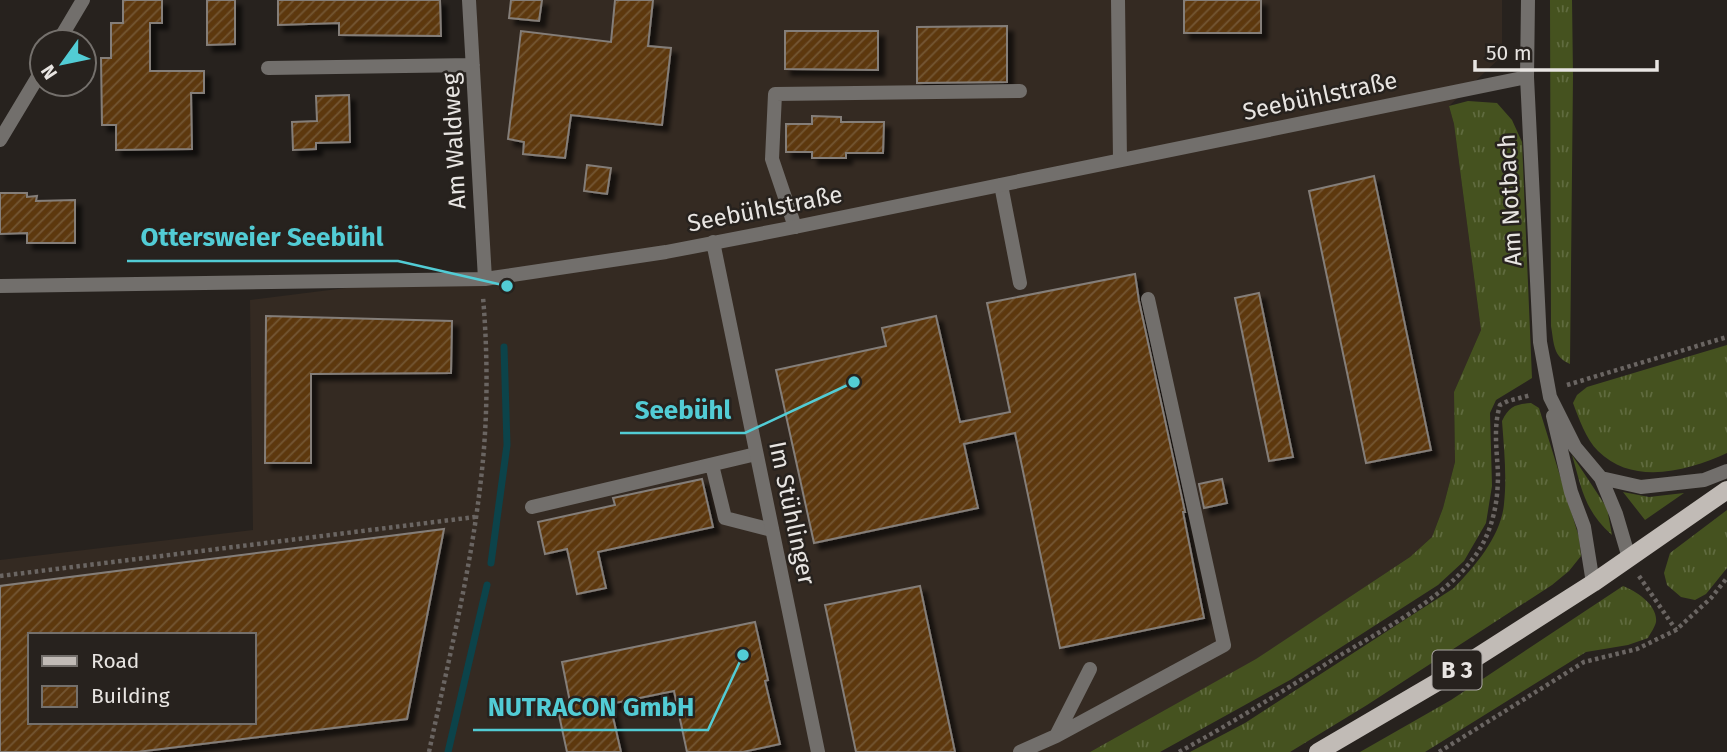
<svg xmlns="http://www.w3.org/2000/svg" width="1727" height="752" viewBox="0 0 1727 752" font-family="'Fira Sans',sans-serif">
<defs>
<pattern id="grass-tufts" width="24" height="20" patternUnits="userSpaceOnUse" patternTransform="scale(1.75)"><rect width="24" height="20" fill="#45521f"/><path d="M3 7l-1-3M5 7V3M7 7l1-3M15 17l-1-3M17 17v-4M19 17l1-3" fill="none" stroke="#606b3f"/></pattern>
<pattern id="building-hatch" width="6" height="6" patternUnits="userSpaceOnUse" patternTransform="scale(1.75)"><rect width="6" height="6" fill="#5d3911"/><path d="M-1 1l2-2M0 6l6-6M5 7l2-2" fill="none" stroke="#745633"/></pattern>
<filter id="shadow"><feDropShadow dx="6" dy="6" stdDeviation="2" flood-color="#0009"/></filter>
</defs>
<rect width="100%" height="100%" fill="#27221e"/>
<!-- built -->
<path fill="#342a22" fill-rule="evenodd" d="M476 0H1502V56L1449 106 1454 124 1481 330 1454 392 1455 462 1443 508 1432 537 1410 557 1257 659 1090 752H0V560L253 530 250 300 489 270ZM30 635H254V722H30Z"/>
<!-- grass -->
<path fill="url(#grass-tufts)" d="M1550 0H1572L1573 76 1570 364C1553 357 1554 343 1551 326Z
M1468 101 1497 103 1512 120 1522 142 1532 378 1496 400 1490 413 1492 486 1486 523 1464 561 1438 585 1290 680 1160 752H1090L1256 659 1410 557 1432 537 1443 508 1455 462 1454 392 1481 330 1454 124 1449 106Z
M1727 345V453C1688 471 1633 486 1598 451 1586 439 1579 419 1573 403L1577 395 1587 387Z
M1531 403 1539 408 1579 537 1581 556 1569 571 1552 585 1367 705 1290 752H1190L1245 723 1454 588C1476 565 1501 536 1504 504 1507 477 1504 448 1502 421 1509 406 1516 404 1531 403Z
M1572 455 1607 508 1612 535C1584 510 1582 489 1572 455Z
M1623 492 1649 497 1684 493 1645 520Z
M1727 510V568L1706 594 1695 600 1681 597 1667 585 1664 573 1670 553Z
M1623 586C1636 591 1658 605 1656 622 1655 627 1650 634 1648 638L1628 645 1586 652 1425 752H1360L1451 700Z"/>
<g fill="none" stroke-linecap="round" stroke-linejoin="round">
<!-- stream -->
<path stroke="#0c434a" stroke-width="7" d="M491 563 507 445 504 347
M448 752 487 585"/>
</g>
<!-- building -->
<path fill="url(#building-hatch)" stroke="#847e79" stroke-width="2" fill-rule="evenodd" filter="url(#shadow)" d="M123 0H162V23H150V71H204V93H191L192 149 116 150V125H102L101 58H111V23H123Z
M207 0H235V44L207 45Z
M278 0H440L441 36 339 35V23L278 25Z
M511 0H542L539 21 509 18Z
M615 0H653L648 46 671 48 662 125 571 115 565 158 523 154 524 142 508 139 521 31 611 42Z
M1184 0H1261V33H1184Z
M1007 26V82L917 83V27Z
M785 31H878V70L785 69Z
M349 95 350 142 316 143V149L293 150 292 122 317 121 316 96Z
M812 116 841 117V122H884L883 153H846V158H812V152H786V124H812Z
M587 165 611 168 607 194 584 191Z
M1374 176 1431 450 1366 463 1309 191Z
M0 193H27V197L37 196 36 201 75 200V243H27V233L0 234Z
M1135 274 1139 301 1185 512H1183L1204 618 1060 648 1015 433 964 444 978 508 814 543 776 370 886 346 882 328 936 316 960 422 1010 412 987 303Z
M1259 293 1293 457 1269 461 1235 298Z
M266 316 452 321 451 373 311 374V463H265Z
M702 479 713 527 598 552 606 588 577 594 567 549 545 554 538 522 615 505 613 498Z
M1222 479 1227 503 1204 508 1199 484Z
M444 529 407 719 137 752H0V586ZM30 635H254V722H30Z
M920 586 955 752H856L825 605Z
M755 622 768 680 765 681 780 744 743 752H687L674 691 610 704 621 752H567L559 715 572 712 562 662Z"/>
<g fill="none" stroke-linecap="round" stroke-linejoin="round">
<!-- path -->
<path stroke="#6a6562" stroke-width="4.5" stroke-dasharray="3.5 3.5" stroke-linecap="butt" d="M1567 385 1727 337
M0 576 475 517
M1639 576 1676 630
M429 752C448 662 471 570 481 479 488 419 488 357 483 297
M1179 752C1232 723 1283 691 1334 659 1383 629 1463 590 1486 537 1495 517 1498 496 1498 474 1497 451 1493 428 1500 405L1508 401 1531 395
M1439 752 1584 662 1637 649 1676 630 1711 598 1727 578"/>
<!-- lane -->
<path stroke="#726f6c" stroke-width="14" d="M1001 185 1020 283
M795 227 772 159 775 94 1020 91
M712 465 725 518 772 530
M532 507 756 454
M1056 736 1090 669
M1020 752 1056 736 1224 645 1148 299"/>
<!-- street -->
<path stroke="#726f6c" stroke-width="14" d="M469 0 485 279
M1118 0 1120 160
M1528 0 1527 77 1540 342 1550 397 1575 447 1601 478 1616 514 1629 558
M58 42 83 0
M268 68 473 65
M0 140 42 70
M713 242 818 752
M0 286 485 279 666 252 795 227 1527 77
M1553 416 1571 492 1584 527 1593 583
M1601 478 1641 487 1704 480 1727 471"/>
<!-- primary -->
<path stroke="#c1bbb6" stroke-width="18" d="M1318 752 1441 680 1593 583 1727 490"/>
</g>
<g text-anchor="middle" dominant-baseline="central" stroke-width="5" stroke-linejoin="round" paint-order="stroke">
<!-- shield labels -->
<rect fill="#27221e" stroke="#aeaaa7" stroke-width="2" x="1432.5" y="650.5" width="49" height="39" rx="5"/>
<g font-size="23" font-weight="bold" fill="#e8e5e2">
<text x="1457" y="670">B 3</text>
</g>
<!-- street labels -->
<g font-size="24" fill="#e8e5e2" stroke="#27221e">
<text transform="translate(1320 96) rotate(-12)">Seebühlstraße</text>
<text transform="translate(454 141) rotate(-93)">Am Waldweg</text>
<text transform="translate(1510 200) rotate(-93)">Am Notbach</text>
<text transform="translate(765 209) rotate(-11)">Seebühlstraße</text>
<text transform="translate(792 513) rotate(78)">Im Stühlinger</text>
</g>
</g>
<!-- callouts -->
<path fill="none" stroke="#52ccd5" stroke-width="2.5" d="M507 286L398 261H127M854 382L745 433H620M743 655L708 730H473"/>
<g fill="#52ccd5" stroke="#27221e" stroke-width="2.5">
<circle cx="507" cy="286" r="7"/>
<circle cx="854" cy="382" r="7"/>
<circle cx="743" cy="655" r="7"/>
</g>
<g font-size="26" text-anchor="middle" font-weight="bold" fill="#52ccd5" stroke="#27221e" stroke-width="5" stroke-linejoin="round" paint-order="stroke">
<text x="262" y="246">Ottersweier Seebühl</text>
<text x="683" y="419">Seebühl</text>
<text x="591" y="716">NUTRACON GmbH</text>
</g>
<!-- legend -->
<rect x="28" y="633" width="228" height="91" fill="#27221e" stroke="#74706c" stroke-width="2"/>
<rect x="42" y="656" width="35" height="10" fill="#c1bbb6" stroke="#74706c" stroke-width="2"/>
<text x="91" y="668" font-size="21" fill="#e8e5e2">Road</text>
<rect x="42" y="686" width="35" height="21" fill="url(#building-hatch)" stroke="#74706c" stroke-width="2"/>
<text x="91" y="703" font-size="21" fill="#e8e5e2">Building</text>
<!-- north arrow -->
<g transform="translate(63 63) rotate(237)"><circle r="33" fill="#27221e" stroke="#74706c" stroke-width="2"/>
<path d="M0-5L12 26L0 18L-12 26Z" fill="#52ccd5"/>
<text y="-10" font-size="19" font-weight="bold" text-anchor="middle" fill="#e8e5e2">N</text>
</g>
<!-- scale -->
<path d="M1475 60v10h182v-10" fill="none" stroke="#e8e5e2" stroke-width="3.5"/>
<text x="1486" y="60" font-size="21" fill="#e8e5e2" stroke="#27221e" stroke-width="5" paint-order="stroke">50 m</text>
</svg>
